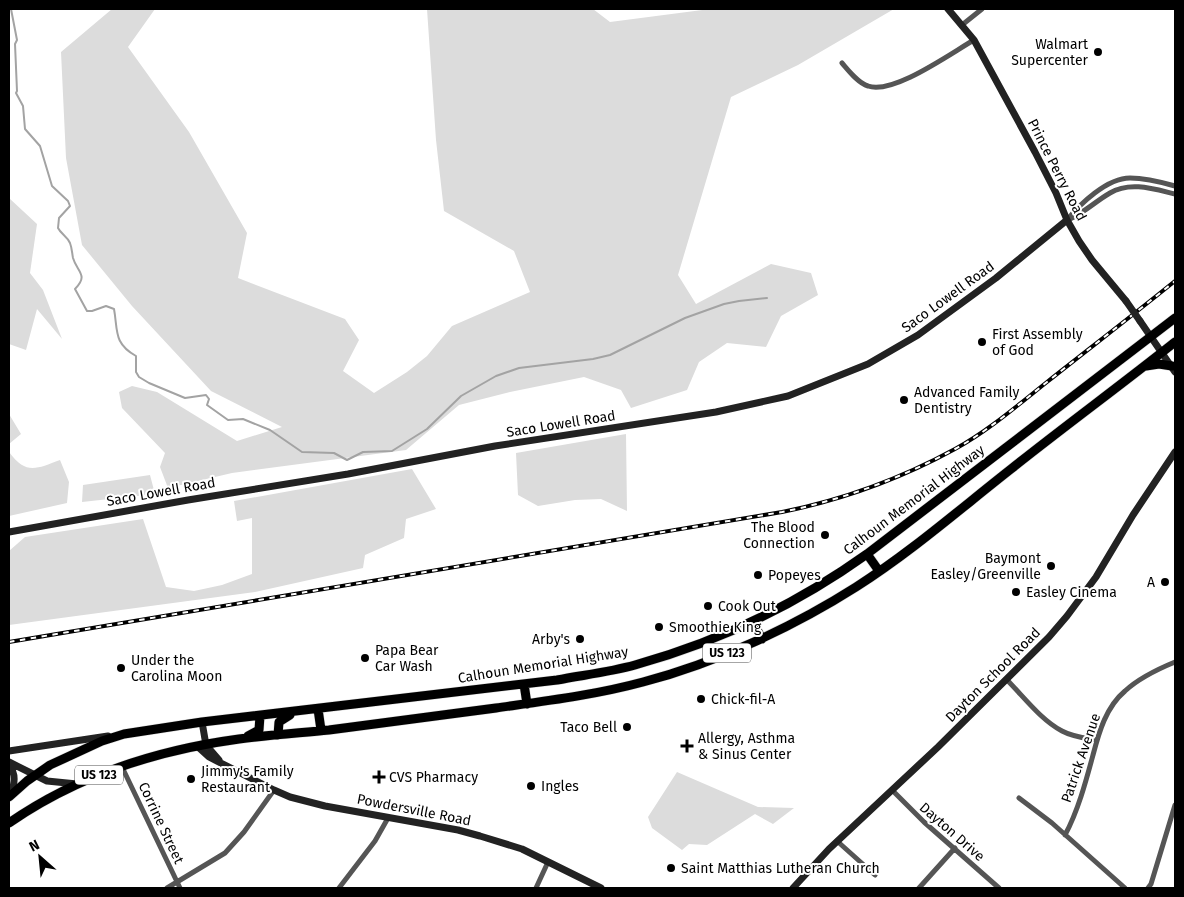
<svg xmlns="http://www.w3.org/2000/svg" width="1184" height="897" viewBox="0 0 1184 897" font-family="'Fira Sans',sans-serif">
<rect width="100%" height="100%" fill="#fff"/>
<!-- green -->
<path fill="#dcdcdc" d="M112 9H155L128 47 189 132 247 233 238 278 345 319 359 340 343 371 374 393 407 372 427 356 452 326 530 292 514 251 444 211 436 140 427 9H593L610 22 710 9H894L798 65 731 97 678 275 696 304 771 264 811 273 818 295 781 316 766 347 727 343 699 362 687 390 631 408 621 390 584 377 510 392 459 405 406 450 232 473 168 488 160 467 165 453 122 408 119 392 132 386 157 392 237 441 282 427 211 391 132 306 82 245 66 158 61 52Z
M9 198 37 224 30 273 43 290 62 339 37 309 26 350 9 344Z
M9 414 21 434 9 444Z
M626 434 627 511 601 499 575 500 538 506 518 495 516 453Z
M9 452C26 475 36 469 60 460L69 482 67 503 9 516Z
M412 469 436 509 406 519 404 538 365 555 363 568 255 592 9 625V551L25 537 143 519 166 587 194 591 222 585 252 574V518L237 521 234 501Z
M150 475 155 494 82 502 83 485Z
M677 772 758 807 794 808 773 824 755 814 707 845 689 844 682 850 652 828 648 817Z"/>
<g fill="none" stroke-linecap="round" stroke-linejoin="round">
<!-- stream -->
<path stroke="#a3a3a3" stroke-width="2" d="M11 9 17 40 15 44 17 91 16 93 23 106 25 129 40 146 52 186 68 201 70 206 59 218 58 228C61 234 67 236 70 243 72 248 72 253 73 258 77 272 89 275 75 289L87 311H92L106 306 114 309C118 330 113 343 136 356V372L139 377 149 383 185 398 206 395 209 399 207 405 228 420 243 419 270 430 302 452 334 453 347 460 363 452 392 451 427 429 461 396 496 376 519 368 593 359 610 355 685 318 724 304 739 301 767 298"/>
<defs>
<path id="highway" d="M1146 366 1159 364 1172 366
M867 554 879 571
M753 622 762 639
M524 684 527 704
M318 709 321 730
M278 735 279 722 290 715
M248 736 259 730 260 716
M9 797 27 781 50 765 102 741 124 734 202 722 557 680C583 675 610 672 635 665 718 642 797 604 867 554L1175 318
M9 823C77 776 157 750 239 739 269 735 299 733 329 730 385 723 441 715 496 708 546 701 595 695 643 682 716 663 793 627 856 587 911 552 960 509 1011 469 1065 426 1121 385 1175 342"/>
</defs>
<!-- highway casing -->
<use href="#highway" stroke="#dbdbdb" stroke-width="10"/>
<!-- street -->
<path stroke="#555" stroke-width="5" d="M962 25 982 9
M842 63C849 71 858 83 868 86 893 95 951 53 974 40
M1070 219C1085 212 1096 201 1110 193 1130 181 1154 189 1175 194
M1067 220C1080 204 1107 178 1130 178 1145 178 1161 182 1175 186
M1007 680C1024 697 1041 720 1062 731 1073 737 1085 738 1097 740
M122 767 180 888
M892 790 924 822 999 888
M1019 798 1052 823 1125 888
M1065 835C1078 811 1086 781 1093 755 1099 732 1106 707 1125 691 1139 678 1158 669 1175 662
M837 841 875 875
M167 888 225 853 244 832 274 790
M339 888 375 841 388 818
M536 888 548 862
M919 888 955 848
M1148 888 1151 884 1175 805"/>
<!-- secondary -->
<path stroke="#222" stroke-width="7" d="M948 9 974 40 1035 152 1056 193 1067 220 1079 241 1092 260 1126 301
M1140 321 1175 372
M9 532 188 500 348 474 495 446 716 412 788 396 868 364 918 335 996 278 1067 220
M202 722 206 745 219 760
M198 747 209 757 274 790 290 797 325 806 458 830 480 836 522 849 601 888
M9 751 108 736
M9 762 47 781 77 784
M9 765C17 775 14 784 11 795
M793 888 829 849 938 747 1049 637 1067 616 1096 577 1133 515 1175 452"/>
<!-- highway -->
<use href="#highway" stroke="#000" stroke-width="9"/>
<defs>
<path id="rail" d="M9 642 782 512C842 500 902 478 955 449 988 431 1018 405 1047 382 1090 348 1133 315 1175 281"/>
</defs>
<!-- rail casing -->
<use href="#rail" stroke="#000" stroke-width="4"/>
<!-- rail -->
<use href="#rail" stroke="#fff" stroke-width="2" stroke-dasharray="5.5" stroke-linecap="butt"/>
<!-- secondary-bridge -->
<path stroke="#222" stroke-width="7" d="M1126 301 1140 321"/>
</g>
<!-- markers -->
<g fill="#000" stroke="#fff" stroke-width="2">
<circle cx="1098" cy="52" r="5"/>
<circle cx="982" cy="342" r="5"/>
<circle cx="904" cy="400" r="5"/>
<circle cx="825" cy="535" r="5"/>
<circle cx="1051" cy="566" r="5"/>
<circle cx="758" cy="575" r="5"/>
<circle cx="1165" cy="582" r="5"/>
<circle cx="1016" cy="592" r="5"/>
<circle cx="708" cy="606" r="5"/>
<circle cx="659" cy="627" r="5"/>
<circle cx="580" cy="639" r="5"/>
<circle cx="365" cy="658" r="5"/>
<circle cx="121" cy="668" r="5"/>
<circle cx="701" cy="699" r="5"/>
<circle cx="627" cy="727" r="5"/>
<path d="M684.5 738.5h5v5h5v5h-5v5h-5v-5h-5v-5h5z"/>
<path d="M376.5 769.5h5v5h5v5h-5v5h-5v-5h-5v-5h5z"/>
<circle cx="191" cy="779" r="5"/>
<circle cx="531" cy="786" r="5"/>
<circle cx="671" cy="868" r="5"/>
</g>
<g text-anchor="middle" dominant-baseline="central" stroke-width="4" stroke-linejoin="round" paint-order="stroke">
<!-- shield labels -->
<g fill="#fff" stroke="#4c4c4c" stroke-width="1">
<rect x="703" y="643.5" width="48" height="19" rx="4"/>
<rect x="75" y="765.5" width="48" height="19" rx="4"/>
</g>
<g font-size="12" font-weight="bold" fill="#000">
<text x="727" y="653">US 123</text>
<text x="99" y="775">US 123</text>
</g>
<!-- poi labels -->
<g font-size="14" fill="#000" stroke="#fff" text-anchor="start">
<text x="1088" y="44" text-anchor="end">Walmart<tspan x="1088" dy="16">Supercenter</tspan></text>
<text x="992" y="334">First Assembly<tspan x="992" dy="16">of God</tspan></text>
<text x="914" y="392">Advanced Family<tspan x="914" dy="16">Dentistry</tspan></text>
<text x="815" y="527" text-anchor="end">The Blood<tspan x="815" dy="16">Connection</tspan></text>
<text x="1041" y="558" text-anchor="end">Baymont<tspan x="1041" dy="16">Easley/Greenville</tspan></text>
<text x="768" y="575">Popeyes</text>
<text x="1155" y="582" text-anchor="end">A</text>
<text x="1026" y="592">Easley Cinema</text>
<text x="718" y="606">Cook Out</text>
<text x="669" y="627">Smoothie King</text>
<text x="570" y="639" text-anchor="end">Arby's</text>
<text x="375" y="650">Papa Bear<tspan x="375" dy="16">Car Wash</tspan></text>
<text x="131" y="660">Under the<tspan x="131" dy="16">Carolina Moon</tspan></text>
<text x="711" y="699">Chick-fil-A</text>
<text x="617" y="727" text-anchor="end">Taco Bell</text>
<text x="698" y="738">Allergy, Asthma<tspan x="698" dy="16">&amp; Sinus Center</tspan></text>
<text x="201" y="771">Jimmy's Family<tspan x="201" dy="16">Restaurant</tspan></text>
<text x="389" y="777">CVS Pharmacy</text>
<text x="541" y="786">Ingles</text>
<text x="681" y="868">Saint Matthias Lutheran Church</text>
</g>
<!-- street labels -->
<g font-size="14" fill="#000" stroke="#fff">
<text transform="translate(1057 170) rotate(63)">Prince Perry Road</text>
<text transform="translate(948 297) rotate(-36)">Saco Lowell Road</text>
<text transform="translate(561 424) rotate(-9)">Saco Lowell Road</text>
<text transform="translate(161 492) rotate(-10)">Saco Lowell Road</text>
<text transform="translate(914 500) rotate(-37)">Calhoun Memorial Highway</text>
<text transform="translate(543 665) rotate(-9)">Calhoun Memorial Highway</text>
<text transform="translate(993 675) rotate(-45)">Dayton School Road</text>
<text transform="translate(1081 758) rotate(-71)">Patrick Avenue</text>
<text transform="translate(414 810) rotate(11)">Powdersville Road</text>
<text transform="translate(161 823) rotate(65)">Corrine Street</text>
<text transform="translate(952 832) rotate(41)">Dayton Drive</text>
</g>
</g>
<!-- border -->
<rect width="1184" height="897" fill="none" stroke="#000000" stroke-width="20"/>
<!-- north arrow -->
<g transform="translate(40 857) rotate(333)" stroke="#ffffff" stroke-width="4" paint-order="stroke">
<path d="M0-4L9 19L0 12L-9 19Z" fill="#000000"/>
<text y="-8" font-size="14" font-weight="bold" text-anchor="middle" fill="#000000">N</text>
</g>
</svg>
